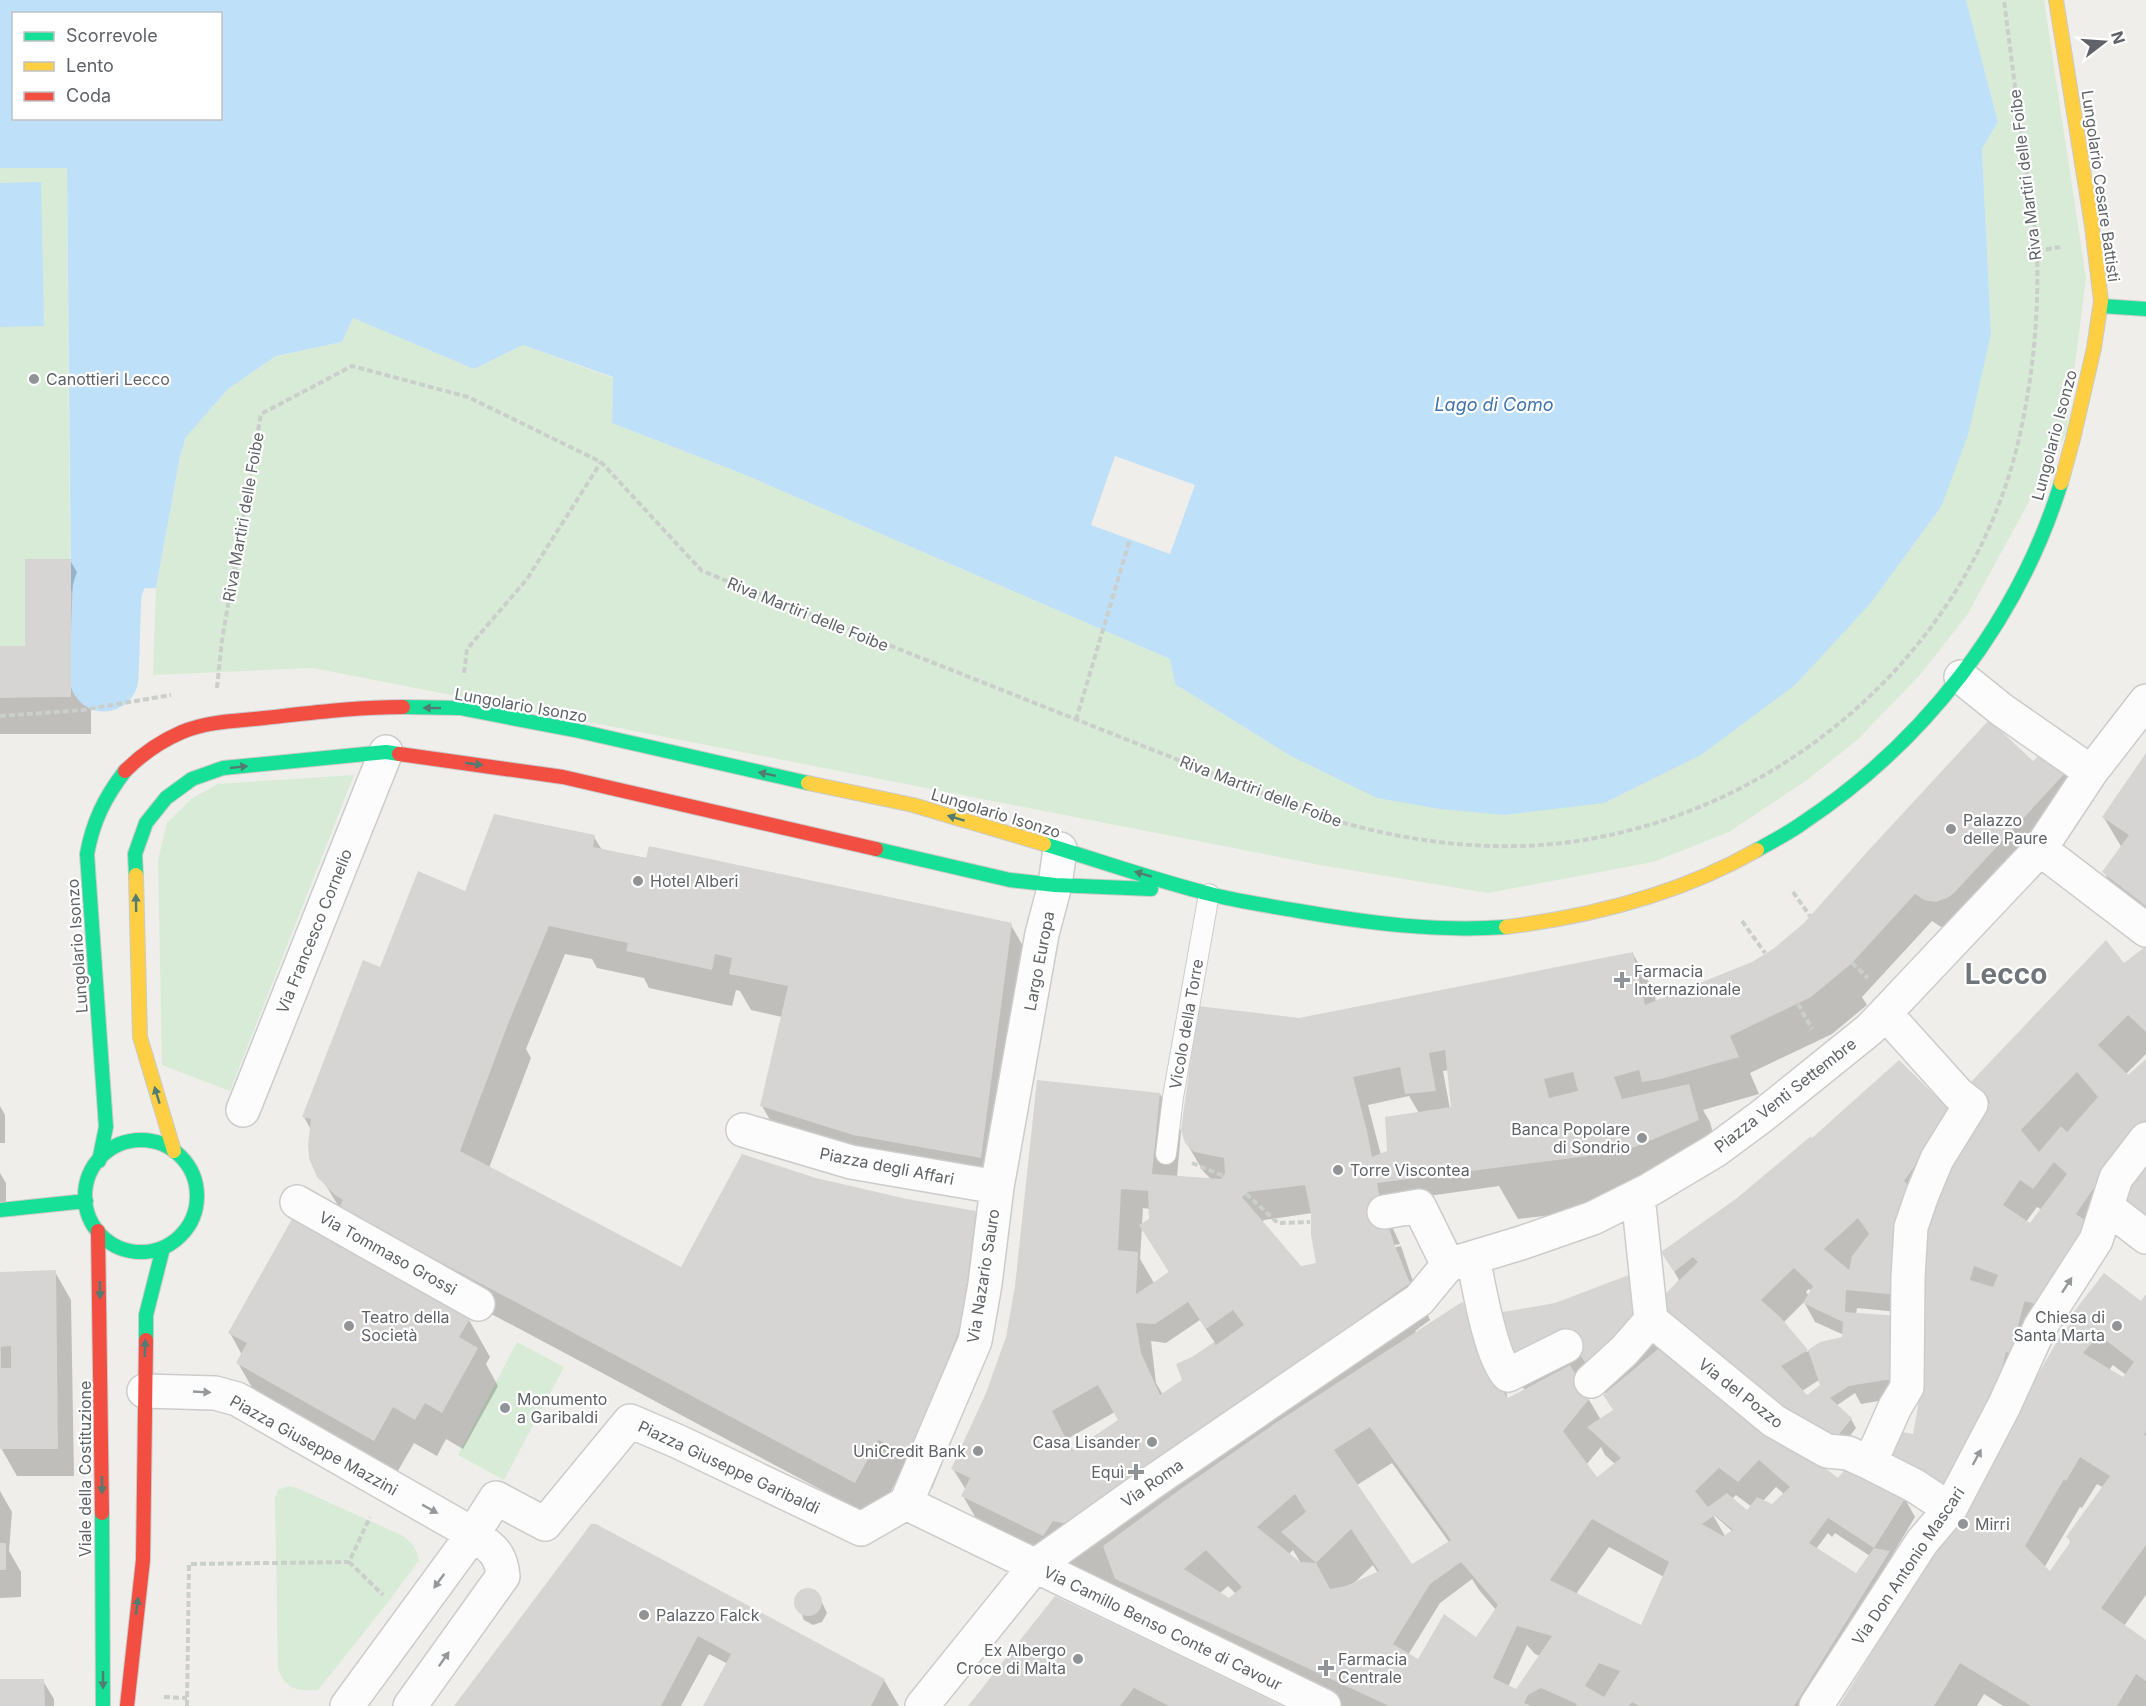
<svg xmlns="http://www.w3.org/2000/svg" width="2146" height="1706" viewBox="0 0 2146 1706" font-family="Inter,sans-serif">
<rect width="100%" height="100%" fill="#efeeea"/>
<!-- green -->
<path fill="#d8ebd6" d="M1966 0H2044L2086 279 2066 434 1967 615 1920 675 1857 740 1807 780 1729 832 1653 862 1488 893 1320 865 313 668 153 675 156 588 180 456 186 437 228 389 276 356 342 342 353 318 474 369 523 345 613 378 612 423 743 474 1170 659 1175 684 1289 755 1795 685 1869 604 1941 507 1991 334 1982 149 1998 122Z
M67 167 71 697 0 698V168Z
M354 775 230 1091 162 1065 158 860 167 823 191 799 218 784Z
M517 1342 564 1367 504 1480 458 1455Z
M288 1486 297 1488 401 1535C412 1541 416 1548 419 1560L389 1601 318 1690C297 1691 286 1690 278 1669L275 1498 278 1490Z"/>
<!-- water -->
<path fill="#bfe0f9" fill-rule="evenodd" d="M0 0H1966L1998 122 1982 149 1991 334 1968 435 1941 507 1869 605 1795 685 1701 755 1604 803 1504 815 1440 809 1377 798 1289 755 1175 684 1170 659 743 474 612 423 613 377 523 345 474 369 353 318 342 342 276 356 228 389 186 437 180 456 156 588 71 591 67 168H0ZM14 14H220V118H14Z
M41 182 44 326 0 327V183Z"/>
<!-- pier -->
<path fill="#efeeea" d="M1115 456 1195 485 1170 554 1091 525Z"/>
<!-- shadow -->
<path fill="#0003" fill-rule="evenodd" d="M70 560 91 597V734H0V647H27Z
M2146 756V925L2125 909 2104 872 2122 848 2104 818Z
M2033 763 2067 771 2083 799 1953 929 1941 927 1932 921 1862 997 1867 1005 1832 1034 1750 1073 1759 1094 1703 1110 1710 1122 1719 1157 1625 1207 1518 1219 1499 1186 1386 1202 1390 1222 1400 1244 1326 1259V1262L1401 1246 1411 1276 1430 1320 1415 1331 1417 1333 1496 1348 1508 1400 1525 1391 1507 1361 1555 1305 1630 1277 1651 1314 1657 1304 1679 1280 1663 1252 1950 1112 1972 1083 2146 948V1054L2121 1079 2123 1081 2146 1061V1234L2124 1196 2011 1422 2076 1319 2074 1314 2141 1304 2146 1297V1595L2124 1626 2146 1642V1706H2003L1984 1694 1977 1706H1841L1958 1515 1904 1497 1915 1517 1891 1557 1894 1561 1828 1706H1333L1138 1616 1121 1587 1112 1594 1003 1565 963 1496 966 1490 953 1469 1160 1094 1181 1131 1177 1177 1212 1180 1203 1171 1186 1142 1300 1019 1633 954 1654 991 1656 1002 1753 964ZM1449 1070 1453 1108 1450 1109 1443 1071ZM1409 1096 1419 1113 1388 1152 1381 1155 1368 1105ZM2037 1207 2042 1210 2031 1225 2026 1222ZM1143 1208 1150 1209V1220L1142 1225ZM1312 1213 1318 1265 1300 1268 1262 1222 1264 1220ZM1142 1227 1169 1272 1154 1283 1140 1259ZM1809 1289 1812 1291 1809 1296 1806 1292ZM1804 1302 1815 1322 1844 1335V1338L1820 1343 1807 1352 1783 1323ZM1857 1308 1909 1313 1919 1407 1914 1436 1837 1479 1761 1420 1837 1452 1856 1428 1851 1419 1836 1406 1855 1393 1861 1404 1896 1398 1899 1317 1856 1314ZM1200 1320 1215 1343 1192 1358 1184 1381 1163 1395 1156 1383 1151 1341 1166 1343ZM2113 1365 2126 1375 2124 1378 2109 1370ZM1590 1372 1606 1394 1614 1412 1601 1420 1576 1378ZM1819 1380 1821 1386 1807 1397 1802 1391ZM1115 1412 1120 1420 1074 1452 1067 1439ZM1601 1447 1605 1455 1615 1464 1597 1479 1586 1465ZM1392 1463 1449 1542 1412 1566 1357 1485ZM2097 1484 2104 1488 2068 1537 2071 1543 2050 1573 2044 1568 2080 1507 2082 1508ZM1776 1487 1784 1494 1772 1506 1763 1501ZM1736 1495 1752 1507 1747 1512 1732 1499ZM1713 1515H1714L1733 1532 1725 1536ZM1828 1533 1832 1537 1835 1533 1870 1556 1857 1575 1816 1549ZM1609 1547 1664 1577 1642 1627 1576 1594ZM1293 1550 1302 1565 1288 1555ZM1373 1565 1378 1573 1353 1584ZM1472 1579 1479 1590 1496 1610 1477 1639 1421 1663 1408 1655 1440 1603ZM1228 1586 1236 1594 1229 1600 1219 1594ZM1527 1645 1535 1654 1540 1656 1517 1691 1508 1687Z
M594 837 602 850 1011 925 1032 962 1002 1194 783 1143 762 1106 782 1017 751 1010 740 991 736 990 732 1006 649 988 644 978 597 968 592 959 565 954 526 1049 531 1058 489 1168 681 1269 816 1180 907 1201 975 1212 996 1249 983 1360 932 1489 899 1476 876 1519 362 1245 313 1164 311 1130 304 1117 384 970 466 893Z
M0 1106 5 1115V1143H0Z
M0 1173 6 1183V1215H0Z
M55 1272 71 1300 74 1476H17L1 1448 0 1274Z
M469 1320 490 1357 486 1364 498 1386 463 1449 446 1439 437 1456 414 1443 395 1476 259 1400 238 1363 242 1355 230 1333Z
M0 1491 12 1512 9 1551 21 1572V1597L0 1598Z
M593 1525 884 1680 899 1706H704L728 1664 709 1654 681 1706H456Z
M809 1590 818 1594 827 1613 822 1622 813 1625 804 1620 796 1601 800 1592Z
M1055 1598 1276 1706H970Z
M0 1681H43L54 1699V1706H0Z"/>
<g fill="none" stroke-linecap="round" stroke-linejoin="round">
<!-- river -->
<path stroke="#bfe0f9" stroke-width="69" d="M104 677 107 591 137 501"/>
</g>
<!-- building -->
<path fill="#d6d5d3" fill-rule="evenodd" d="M25 559H71V697L0 698V646H25Z
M1989 720 2033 761 2045 749 2068 770 1954 893 1947 898 1936 902 1924 900 1915 894 1852 963 1811 997 1730 1036 1739 1057 1661 1079 1642 1082 1639 1070 1614 1077 1622 1099 1689 1084 1699 1120 1635 1147 1596 1155 1377 1183 1380 1201 1395 1246 1410 1283 1072 1525 1053 1521 1043 1536 961 1496 970 1478 951 1469 986 1393 1006 1337 1015 1286 1037 1080 1160 1093 1152 1174 1221 1179 1225 1173 1224 1158 1194 1152 1185 1143 1181 1130 1198 1006 1299 1018 1633 952 1645 1005 1752 962 1773 949 1804 923 1868 851ZM1445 1050 1451 1107 1385 1117 1387 1151 1372 1157 1367 1131 1353 1077 1400 1067 1405 1094 1436 1091 1429 1053ZM1573 1072 1578 1091 1549 1098 1544 1079ZM1305 1185 1311 1214V1235L1316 1263 1301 1266 1242 1197 1248 1192ZM1121 1189 1148 1191 1149 1219 1139 1225 1169 1272 1136 1294 1138 1252 1118 1250ZM1188 1302 1206 1329 1233 1310 1244 1325 1216 1345 1214 1342 1192 1357 1176 1364 1182 1380 1160 1395 1141 1353 1136 1323 1155 1324ZM1098 1385 1118 1420 1072 1451 1052 1411Z
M2146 753V906L2102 872 2129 835 2102 817Z
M494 814 595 835 593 847 646 858 649 846 1012 923 981 1158 853 1135 760 1106 788 986 729 974 732 958 715 954 712 970 626 951 628 943 549 926 510 1019 460 1151 681 1267 742 1154 816 1178 907 1199 976 1211 962 1323 911 1453 878 1440 855 1483 339 1208 343 1200 335 1195 317 1177 309 1158 308 1145 311 1119 302 1117 363 960 380 967 418 871 465 891Z
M2106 940 2124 963 2146 946V1032L2128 1015 2098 1045 2128 1075 2146 1059V1120L2100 1179 2076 1214 2088 1222 2056 1270 2038 1305 2025 1301 2024 1303 2011 1353 2006 1352 1996 1391 1946 1489 1886 1469 1897 1431 1913 1434 1918 1407 1916 1379 1918 1242 1962 1133 1990 1102 1970 1083ZM2077 1072 2098 1097 2067 1132 2061 1126 2039 1152 2021 1130ZM2054 1162 2067 1174 2030 1223 2003 1205 2020 1180 2033 1189ZM1974 1266 1998 1275 1993 1287 1970 1280Z
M1899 1060 1951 1111 1945 1124 1904 1181 1911 1188 1894 1230 1900 1233 1899 1295 1846 1290 1845 1312 1900 1316V1380H1885L1849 1386 1830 1398 1852 1418 1831 1444 1800 1431 1655 1304 1698 1262 1693 1257 1674 1272 1661 1252 1737 1198 1811 1136 1812 1138ZM1858 1218 1869 1234 1852 1256 1849 1270 1824 1249ZM1794 1268 1813 1286 1803 1303 1843 1322 1842 1337 1820 1342 1808 1350 1781 1318 1761 1300ZM1808 1350 1820 1385 1807 1395 1781 1366Z
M2146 1166V1215L2123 1197Z
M292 1219 470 1319 459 1337 478 1348 442 1413 425 1403 415 1420 393 1407 374 1441 236 1363 247 1343 228 1333Z
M56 1270 58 1449H0V1368H11V1346L0 1347V1272Z
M2104 1273 2141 1301 2146 1294V1431L2144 1435 2146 1436V1545L2101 1608 2146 1640V1681L2136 1674 2117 1706H2031L1960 1663 1934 1706H1839L1961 1508 2059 1338 2076 1317 2072 1314ZM2099 1335 2134 1362 2123 1377 2083 1353ZM2080 1457 2110 1476 2066 1537 2071 1541 2050 1571 2025 1546 2064 1479 2066 1481Z
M1629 1275 1640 1318 1587 1365 1575 1348 1506 1362 1492 1314 1555 1303Z
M1462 1302 1475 1309 1491 1376 1508 1398 1570 1365 1590 1398 1563 1431 1597 1477 1621 1458 1587 1427 1613 1410 1603 1395 1664 1344 1838 1478 1850 1463 1906 1497 1874 1548 1828 1518 1809 1543 1856 1573 1874 1548 1890 1551 1794 1706H1639L1632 1702 1629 1706H1576L1577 1704 1541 1688 1528 1695 1524 1703 1531 1706H1389L1115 1579 1103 1546 1182 1488 1277 1422ZM1370 1427 1451 1540 1412 1564 1334 1450ZM1759 1460 1790 1487 1772 1504 1757 1497 1747 1510 1727 1493 1708 1507 1695 1491 1719 1468 1738 1482ZM1295 1494 1306 1512 1281 1532 1316 1563 1351 1529 1379 1571 1346 1586 1330 1589 1316 1563 1300 1562 1257 1527ZM1715 1515 1733 1530 1723 1536 1702 1524ZM1592 1519 1669 1562 1641 1625 1550 1580ZM1206 1550 1242 1587 1229 1598 1184 1569ZM1461 1562 1498 1605 1476 1637 1444 1614 1418 1659 1393 1644 1430 1584ZM1517 1626 1552 1636 1516 1689 1493 1678ZM1599 1663 1620 1671 1604 1697 1585 1686Z
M591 1524H596L885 1679 871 1706H703L731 1654 698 1636 661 1706H454Z
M0 1543H6V1570H0Z
M794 1602a14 14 0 1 1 28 0a14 14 0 1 1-28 0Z
M1055 1596 1159 1646 1282 1706H1169L1134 1688 1120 1706H968Z
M0 1679H44L45 1706H0Z"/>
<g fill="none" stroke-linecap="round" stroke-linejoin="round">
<defs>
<path id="lane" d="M1166 1154 1173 1097 1209 894"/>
<path id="street" d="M1961 677 2002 710 2091 772
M2040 849 2146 930
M243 1110 386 752
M743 1130 851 1162 997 1187
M1638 1196 1651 1320 1774 1421 1827 1451 1848 1453 1870 1463 1915 1486 1950 1509
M297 1202 478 1304
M2107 1207 2146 1237
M1384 1212 1419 1206 1448 1265
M1473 1258C1479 1286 1490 1356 1508 1375L1566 1346
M1591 1381 1624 1351 1651 1320
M144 1391 215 1393 237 1399 473 1534C491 1547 501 1553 503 1576L410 1706
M1870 1463 1895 1407 1907 1387 1908 1278 1911 1227 1922 1195 1937 1159 1971 1104 1958 1094 1885 1013
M906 1503 975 1341 985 1284 997 1187 1042 934 1055 885 1060 849
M906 1503 1324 1706
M347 1706 473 1534 496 1498 545 1524 630 1421 679 1442 861 1529 906 1503
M922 1706 1035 1566 1154 1481 1419 1300 1448 1265 1521 1243 1593 1218 1649 1190 1716 1150 1762 1116 1870 1029 2040 849 2091 772 2146 701
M1816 1706 1922 1542 1950 1509 2004 1406 2040 1327 2096 1240 2116 1178 2146 1139"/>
<path id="fast" d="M2102 306 2146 309
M403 707 460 708 579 731 808 783
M1044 844C1101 861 1157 881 1214 895 1242 902 1270 906 1299 911 1368 923 1436 932 1506 927
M876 849 1010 880 1055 885 1151 889
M1757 850C1773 841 1789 833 1804 822 1924 742 2018 622 2061 483
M136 875 135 854 146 823 166 798 192 779 223 768 386 752 399 754
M85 1196a56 56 0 1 1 112 0a56 56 0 1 1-112 0Z
M99 1161 106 1127 87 854C93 821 105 797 125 771
M0 1210 86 1201
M146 1340V1315L163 1248
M102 1513 103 1706"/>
<path id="slow" d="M2056 0 2092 226 2101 301 2094 348 2073 439 2061 483
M808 783 913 805 1044 844
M136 875 140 1037 174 1151
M1506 927C1594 916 1680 894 1757 850"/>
<path id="jam" d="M399 754 563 777 876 849
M125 771C142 754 161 741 182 732 208 721 237 721 264 718 310 713 356 707 403 707
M98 1231 102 1513
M127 1706 143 1560 146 1340"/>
</defs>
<!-- lane casing -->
<use href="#lane" stroke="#cbcccc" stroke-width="22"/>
<!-- street casing -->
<use href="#street" stroke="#cbcccc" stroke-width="36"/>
<!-- fast casing -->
<use href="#fast" stroke="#cacacb" stroke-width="16"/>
<!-- slow casing -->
<use href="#slow" stroke="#cacacb" stroke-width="16"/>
<!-- jam casing -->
<use href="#jam" stroke="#cacacb" stroke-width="16"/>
<!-- path -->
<path stroke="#cacfcc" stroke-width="4" stroke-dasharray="6 3" stroke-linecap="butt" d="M2037 251 2060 247
M464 673 467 649 527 579 601 462
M217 688 222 640 261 414 352 366 468 397 601 462 702 571 1317 815C1384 836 1452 848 1522 846 1755 838 1970 663 2020 434 2033 375 2039 314 2037 254 2036 225 2029 195 2026 167 2018 111 2011 56 2004 0
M0 716 83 710 171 695
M1076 720 1130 539
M1793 892 1810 916
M1742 921 1765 953
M1852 963 1868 978
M1798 1004 1812 1029
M1192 1163 1224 1176
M1246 1194 1278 1223 1310 1222
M349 1562 383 1595
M164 1697 187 1698
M187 1706 189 1564 349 1562 370 1517"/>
<!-- lane -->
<use href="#lane" stroke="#fdfcfc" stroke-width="20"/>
<!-- street -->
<use href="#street" stroke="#fdfcfc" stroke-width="33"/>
<!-- fast -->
<use href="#fast" stroke="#16e098" stroke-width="14"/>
<!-- slow -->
<use href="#slow" stroke="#ffcf43" stroke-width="14"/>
<!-- jam -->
<use href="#jam" stroke="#f24e42" stroke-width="14"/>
</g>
<!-- one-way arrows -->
<defs><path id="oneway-solid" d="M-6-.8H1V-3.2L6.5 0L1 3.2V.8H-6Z" transform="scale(1.5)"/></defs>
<g fill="#507c72">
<use href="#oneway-solid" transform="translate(432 708) rotate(-179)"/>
<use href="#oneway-solid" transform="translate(474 764) rotate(8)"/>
<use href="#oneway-solid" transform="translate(239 767) rotate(-6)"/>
<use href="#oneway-solid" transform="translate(767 774) rotate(-168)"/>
<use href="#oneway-solid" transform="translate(956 818) rotate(-163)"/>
<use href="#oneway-solid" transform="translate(1143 874) rotate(-163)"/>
<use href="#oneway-solid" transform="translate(136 903) rotate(-91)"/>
<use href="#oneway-solid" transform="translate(157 1095) rotate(-107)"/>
<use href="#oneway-solid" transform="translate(100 1290) rotate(89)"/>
<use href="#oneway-solid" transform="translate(145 1348) rotate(-88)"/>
<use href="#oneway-solid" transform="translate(102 1485) rotate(90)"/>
<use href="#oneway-solid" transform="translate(137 1606) rotate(-83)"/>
<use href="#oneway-solid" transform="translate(103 1680) rotate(90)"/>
</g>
<g fill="#96999c">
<use href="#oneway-solid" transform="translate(2067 1285) rotate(-57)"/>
<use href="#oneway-solid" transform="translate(202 1392) rotate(3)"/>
<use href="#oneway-solid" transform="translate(1977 1457) rotate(-62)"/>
<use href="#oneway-solid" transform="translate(430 1509) rotate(29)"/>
<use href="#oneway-solid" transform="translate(439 1581) rotate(126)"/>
<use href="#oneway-solid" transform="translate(444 1659) rotate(-55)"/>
</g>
<!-- markers -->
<g fill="#919496" stroke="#fff" stroke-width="2">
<circle cx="34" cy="379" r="6"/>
<circle cx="1951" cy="829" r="6"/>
<circle cx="638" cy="881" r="6"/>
<path d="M1619 971h6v6h6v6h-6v6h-6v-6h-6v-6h6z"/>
<circle cx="1642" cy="1138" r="6"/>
<circle cx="1338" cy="1170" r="6"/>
<circle cx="349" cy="1326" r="6"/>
<circle cx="2117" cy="1326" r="6"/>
<circle cx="505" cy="1408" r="6"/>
<circle cx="1152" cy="1442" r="6"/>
<circle cx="978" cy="1451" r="6"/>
<path d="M1133 1463h6v6h6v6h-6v6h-6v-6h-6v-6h6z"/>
<circle cx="1963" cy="1524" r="6"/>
<circle cx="644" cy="1615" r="6"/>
<circle cx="1078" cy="1659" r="6"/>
<path d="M1323 1659h6v6h6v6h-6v6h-6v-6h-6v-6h6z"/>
</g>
<g text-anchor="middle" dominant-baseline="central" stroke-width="4.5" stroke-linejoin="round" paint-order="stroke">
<!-- street labels -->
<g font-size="16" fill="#5f6368" stroke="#fff">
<text transform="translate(2025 175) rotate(-97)">Riva Martiri delle Foibe</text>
<text transform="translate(2101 186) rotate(82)">Lungolario Cesare Battisti</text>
<text transform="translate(2054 435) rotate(-75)">Lungolario Isonzo</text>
<text transform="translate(243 517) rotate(-80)">Riva Martiri delle Foibe</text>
<text transform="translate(808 614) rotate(22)">Riva Martiri delle Foibe</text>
<text transform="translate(521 705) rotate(10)">Lungolario Isonzo</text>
<text transform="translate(1261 791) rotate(21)">Riva Martiri delle Foibe</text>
<text transform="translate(996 813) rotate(17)">Lungolario Isonzo</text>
<text transform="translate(314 931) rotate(-68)">Via Francesco Cornelio</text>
<text transform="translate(77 946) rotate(-94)">Lungolario Isonzo</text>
<text transform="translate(1039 961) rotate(-79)">Largo Europa</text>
<text transform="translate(1186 1024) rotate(-80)">Vicolo della Torre</text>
<text transform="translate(1785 1095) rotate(-38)">Piazza Venti Settembre</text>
<text transform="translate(887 1166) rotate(11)">Piazza degli Affari</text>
<text transform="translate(388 1253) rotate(29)">Via Tommaso Grossi</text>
<text transform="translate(983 1276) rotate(-81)">Via Nazario Sauro</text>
<text transform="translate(1741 1393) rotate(38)">Via del Pozzo</text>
<text transform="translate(314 1445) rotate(29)">Piazza Giuseppe Mazzini</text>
<text transform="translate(729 1467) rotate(25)">Piazza Giuseppe Garibaldi</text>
<text transform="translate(85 1469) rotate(-90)">Viale della Costituzione</text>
<text transform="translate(1152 1483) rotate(-35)">Via Roma</text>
<text transform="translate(1908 1566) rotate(-56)">Via Don Antonio Mascari</text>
<text transform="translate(1163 1628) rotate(26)">Via Camillo Benso Conte di Cavour</text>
</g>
<!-- poi labels -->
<g font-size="16" fill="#5f6368" stroke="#fff" text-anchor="start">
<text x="46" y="379">Canottieri Lecco</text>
<text x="1963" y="820">Palazzo<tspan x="1963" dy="18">delle Paure</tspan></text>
<text x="650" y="881">Hotel Alberi</text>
<text x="1634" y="971">Farmacia<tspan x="1634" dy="18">Internazionale</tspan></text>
<text x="1630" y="1129" text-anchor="end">Banca Popolare<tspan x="1630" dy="18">di Sondrio</tspan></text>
<text x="1350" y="1170">Torre Viscontea</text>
<text x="361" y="1317">Teatro della<tspan x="361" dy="18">Società</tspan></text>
<text x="2105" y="1317" text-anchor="end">Chiesa di<tspan x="2105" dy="18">Santa Marta</tspan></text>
<text x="517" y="1399">Monumento<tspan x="517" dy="18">a Garibaldi</tspan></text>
<text x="1140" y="1442" text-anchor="end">Casa Lisander</text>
<text x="966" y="1451" text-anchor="end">UniCredit Bank</text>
<text x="1124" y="1472" text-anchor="end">Equì</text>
<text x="1975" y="1524">Mirri</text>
<text x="656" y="1615">Palazzo Falck</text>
<text x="1066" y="1650" text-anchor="end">Ex Albergo<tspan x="1066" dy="18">Croce di Malta</tspan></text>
<text x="1338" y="1659">Farmacia<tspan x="1338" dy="18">Centrale</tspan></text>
</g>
<!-- water labels -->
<g font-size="18" font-style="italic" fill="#4174aa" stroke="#fff">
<text x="1494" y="404">Lago di Como</text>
</g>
<!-- town labels -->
<g font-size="28" font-weight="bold" fill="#70757a" stroke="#fff">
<text x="2006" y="974">Lecco</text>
</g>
</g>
<!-- legend -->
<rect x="12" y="12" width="210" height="108" fill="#ffffff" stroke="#bfc1c3" stroke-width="1.5"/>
<rect x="24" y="32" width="30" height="9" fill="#16e098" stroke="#bfc1c3" stroke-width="1.5"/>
<text x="66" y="42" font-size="18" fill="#5f6368">Scorrevole</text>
<rect x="24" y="62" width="30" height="9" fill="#ffcf43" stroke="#bfc1c3" stroke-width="1.5"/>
<text x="66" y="72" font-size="18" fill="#5f6368">Lento</text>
<rect x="24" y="92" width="30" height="9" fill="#f24e42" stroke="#bfc1c3" stroke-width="1.5"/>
<text x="66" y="102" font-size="18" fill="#5f6368">Coda</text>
<!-- north arrow -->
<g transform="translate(2104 42) rotate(73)" stroke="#ffffff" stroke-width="4.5" paint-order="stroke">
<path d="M0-4.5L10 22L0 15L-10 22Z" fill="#5f6368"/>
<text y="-9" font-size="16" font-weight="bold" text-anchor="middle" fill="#5f6368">N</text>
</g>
</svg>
